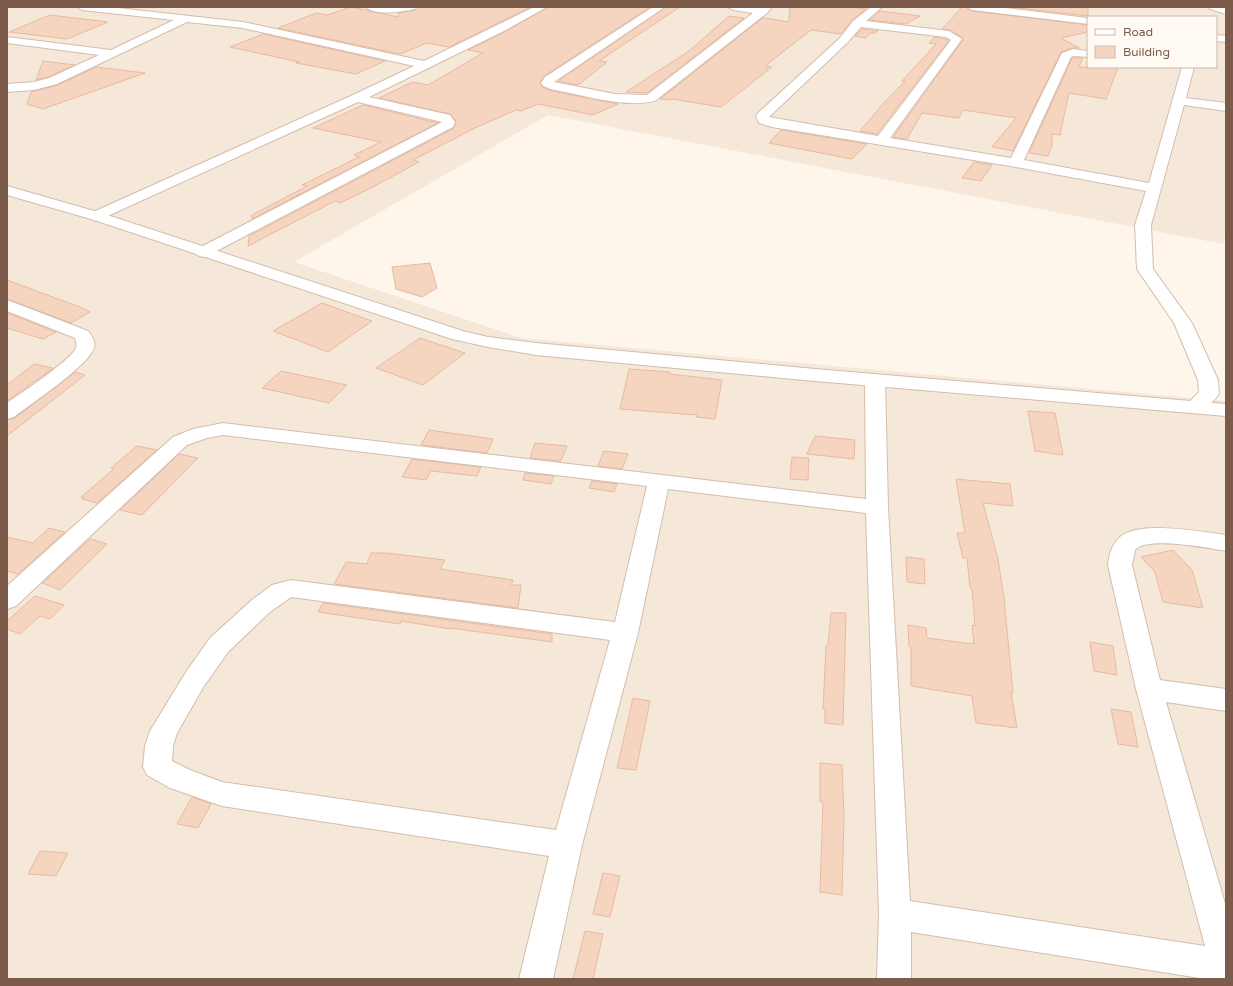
<svg xmlns="http://www.w3.org/2000/svg" width="1233" height="986" viewBox="0 0 1233 986" font-family="'Varela Round',sans-serif">
<rect width="100%" height="100%" fill="#fef6eb"/>
<!-- residential -->
<path fill="#f6e8d9" fill-rule="evenodd" d="M7 7H1226V233L1223 244 548 115 294 262 521 338 1226 401V979H7ZM1088 17H1216V67H1088Z"/>
<!-- building -->
<path fill="#f5d4c0" stroke="#e9ba9f" d="M351 7 398 17V13L415 10 417 7H531L449 47 427 43 400 54 278 28 316 13 327 15Z
M548 7H650L544 76 540 82 542 87 552 91 618 104 593 115 538 104 521 111 516 110 477 127 413 160 419 162 371 188 340 203 335 201 248 246 249 236 454 128 456 121 450 114 379 98 412 82 428 85 483 53 468 50 505 32Z
M666 7H680L599 61 607 62 578 85 558 81Z
M790 7H852L866 9 852 20 841 34 811 30 765 66 772 67 721 107 672 99 670 100 660 99 760 20 765 18 789 22Z
M962 7H966L972 11 1088 25V32L1061 38 1079 48H1072L1061 52 1013 151 992 147 1016 118 963 110 959 118 922 113 907 139 893 137 963 40V38L950 30 942 29Z
M1010 7H1088V16Z
M880 11 920 16 906 24 870 20Z
M50 15 108 22 67 39 9 32Z
M729 16 744 18 647 93 626 92 689 51Z
M862 29 878 31 875 33H870L866 38 855 36Z
M263 34 385 61 356 74 296 63 299 62 230 47Z
M934 37 949 40 877 134 860 131 882 105 905 81H902L936 44 929 43Z
M1072 58H1083L1079 67H1118L1106 99 1069 93 1060 135 1052 134V146L1048 156 1029 153Z
M43 61 75 65 48 77 36 80Z
M96 67 145 73 43 109 27 104 31 92 58 85Z
M363 105 438 123 252 219V215L307 186 302 185 359 157 354 155 381 142 313 128Z
M781 130 867 144 852 159 769 143Z
M974 162 992 165 981 181 962 178Z
M430 263 437 288 422 297 396 289 392 267Z
M7 280 80 307 90 312 71 323 7 299Z
M322 303 372 321 328 352 273 331Z
M7 313 56 332 43 339 7 328Z
M420 338 465 353 423 385 376 368Z
M34 364 53 368 7 401V385Z
M629 369 670 372V374L722 380 715 419 696 417 697 415 620 409Z
M281 371 347 385 329 403 262 388Z
M75 372 85 375 7 436V420L15 418Z
M1028 411 1055 413 1063 455 1035 451Z
M429 430 493 439 487 453 421 445Z
M815 436 855 440 854 459 807 454Z
M535 443 567 446 561 461 530 458Z
M137 446 157 450 97 503 82 499 84 498 81 497 114 469 111 468Z
M604 451 628 454 622 469 598 466Z
M179 454 198 458 142 515 120 510Z
M792 457 809 458 808 480 790 479Z
M412 459 481 467 477 476 431 471 426 480 402 477Z
M525 473 554 476 551 484 523 480Z
M956 479 1010 484 1013 506 983 503 998 559 1004 598 1013 693H1011L1017 728 976 723 972 696 911 686V647L909 646 908 625 926 628 927 638 974 644 972 625 975 626 972 589 970 588 967 558H963L957 533H965Z
M592 481 617 484 614 492 589 488Z
M49 528 65 532 18 574 7 571V537L33 543Z
M90 539 107 544 60 590 42 583Z
M1173 550 1192 570 1203 608 1163 602 1155 572 1141 557Z
M371 553H387L445 560 440 569 513 580 511 585H521L518 608 334 584 346 562 367 564Z
M906 557 924 559 925 584 907 582Z
M35 596 64 605 50 619 40 616 20 634 7 629V621Z
M323 603 552 634V642L450 628V629L401 621 400 624 318 612Z
M831 613H846L843 725 825 723V709H823L826 646H828Z
M1090 642 1113 646 1117 675 1094 671Z
M633 698 650 701 636 770 617 768Z
M1111 709 1131 712 1138 747 1118 744Z
M820 763 842 765 844 817 842 895 820 892 823 802H820Z
M192 797 211 804 198 828 177 824Z
M40 851 68 853 56 876 28 874Z
M603 873 620 876 610 917 593 914Z
M585 931 603 934 593 979H573Z"/>
<g fill="none" stroke-linecap="round" stroke-linejoin="round">
<defs>
<path id="minor" d="M77 7H109L243 22 424 61 534 7H547L504 31 369 97 450 115 455 122 453 127 209 255 203 257 197 255 195 252 197 249 442 122 358 102 101 219 96 221 91 219 88 216 91 213 353 95 414 66 243 28 187 22 57 84 34 90 7 92V84L34 82 49 78 99 55 7 43V37L111 50 174 20 82 10Z
M366 7H416L415 9C403 12 374 16 366 7Z
M653 7H665L554 82 615 94 647 95 753 13 733 10 728 7H772L767 13 655 101C628 107 597 99 570 93 561 91 551 90 543 86L541 83 545 77Z
M871 7H882L866 21 949 31 962 39 890 138 1011 158 1062 53 1073 49 1088 51V57L1074 56 1071 57 1024 160 1149 183 1182 67H1194L1186 98 1226 103V111L1184 105 1151 225 1153 269 1192 323 1218 380 1219 394C1211 405 1200 415 1187 411L1184 407 1199 392 1198 380 1174 323 1137 269 1135 225 1146 191 1016 167 772 127 759 123 756 117 757 114 840 38 853 21ZM861 27 946 37 951 40 878 136 769 117 848 42Z
M967 7H997L1088 18V24L972 10Z
M1209 7 1226 8V14L1210 9Z
M1216 35 1226 36V42L1216 41Z
M7 300 88 331C92 336 96 342 94 348 88 366 31 404 14 417L7 419V403C20 394 71 360 76 348 77 345 76 341 75 338L7 311Z
M875 374 882 376 885 380 888 507 910 901 1205 946 1136 689 1108 565C1109 555 1112 544 1120 537 1140 520 1201 532 1226 535V551C1208 548 1147 536 1135 550L1132 565 1160 680 1226 689V711L1166 702 1226 907V979H1206L911 932V979H877L879 914 866 513 668 489 638 633 582 845 553 979H519L549 856 222 806 170 788 147 775 143 767 145 746 150 731 186 672 210 638 252 600 272 585 291 580 615 622 647 486 223 435 207 438 187 445 16 606 7 609V586L173 437 193 429 223 423 866 499 865 380 868 376ZM291 597 610 640 556 830 222 782 190 770 172 761 173 746 177 733 204 686 228 652 270 612Z"/>
<path id="tertiary" d="M7 186 101 213 463 331 488 337 536 343 815 369 1226 404V416L815 381 536 355 488 347 452 339 91 219 7 195Z"/>
</defs>
<!-- minor casing -->
<use href="#minor" stroke="#d2bdae" stroke-width="2"/>
<!-- tertiary casing -->
<use href="#tertiary" stroke="#d2bdae" stroke-width="2"/>
<!-- minor -->
<use href="#minor" fill="#fff" fill-rule="evenodd"/>
<!-- tertiary -->
<use href="#tertiary" fill="#fff" fill-rule="evenodd"/>
</g>
<!-- border -->
<rect width="1233" height="986" fill="none" stroke="#7c5b4b" stroke-width="16"/>
<!-- legend -->
<rect x="1087" y="16" width="130" height="52" fill="#fffaf3" stroke="#cbbab0"/>
<rect x="1095" y="29" width="20" height="6" fill="#ffffff" stroke="#cbbab0"/>
<text x="1123" y="36" font-size="12" fill="#7c5b4b">Road</text>
<rect x="1095" y="46" width="20" height="12" fill="#f5d4c0" stroke="#cbbab0"/>
<text x="1123" y="56" font-size="12" fill="#7c5b4b">Building</text>
</svg>
